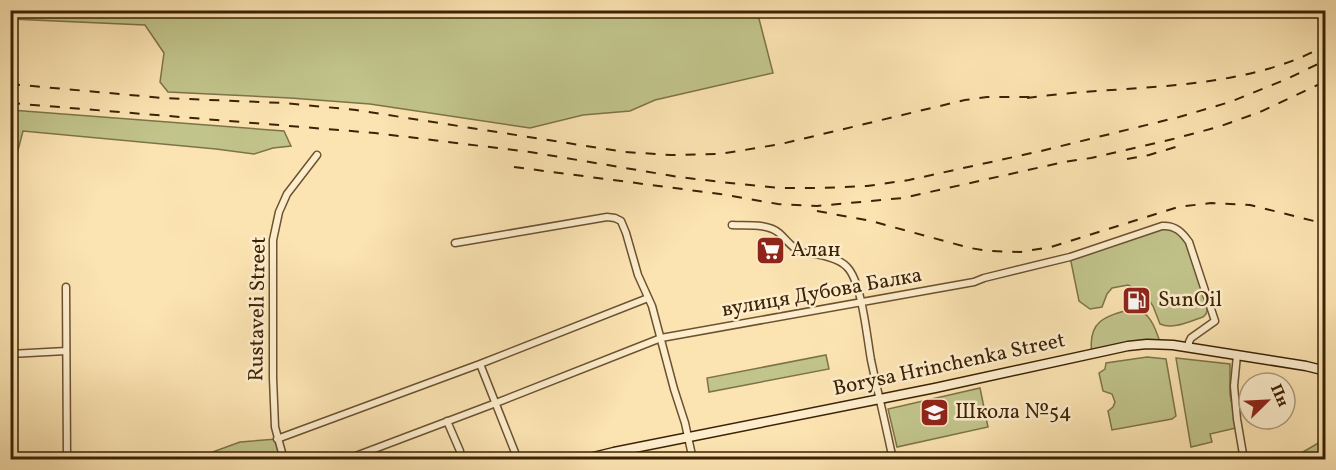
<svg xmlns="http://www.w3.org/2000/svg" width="1336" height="470" viewBox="0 0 1336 470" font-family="Vollkorn,serif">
<rect width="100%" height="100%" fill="#fce4b2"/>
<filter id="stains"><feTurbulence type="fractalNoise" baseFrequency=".00333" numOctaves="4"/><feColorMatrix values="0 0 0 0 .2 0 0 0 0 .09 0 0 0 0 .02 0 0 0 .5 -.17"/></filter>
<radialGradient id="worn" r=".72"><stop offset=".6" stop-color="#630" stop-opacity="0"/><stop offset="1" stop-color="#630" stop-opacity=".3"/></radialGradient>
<!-- green -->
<path fill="#c1c48b" stroke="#7e7348" stroke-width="1.5" d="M10 11H757L773 73 655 100 630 111 583 115 530 128 370 104 290 98 168 92 160 82 164 53 145 25 11 19Z
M11 110 284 131 291 146 273 148 254 154 216 149 23 131 17 154 11 159Z
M1162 226 1184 234 1209 304 1206 314 1203 317C1190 321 1173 330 1160 324L1153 306 1145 294 1128 285 1112 288 1107 294 1102 307 1090 309 1079 301 1070 257Z
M1132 309C1150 309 1156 330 1161 345L1092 354C1087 321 1105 316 1132 309Z
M826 355 829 369 709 392 707 378Z
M1147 357 1166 359 1176 416 1172 419 1112 430 1108 411 1113 407 1115 402 1112 394 1103 391 1099 373 1105 369 1106 363Z
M1176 358 1230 364V394L1236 428 1210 434 1212 442 1191 447Z
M980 388 988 427 897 447 888 409Z
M277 439 284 459 200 460 199 457 240 442Z
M1325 439V459H1291Z"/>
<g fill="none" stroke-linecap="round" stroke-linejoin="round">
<defs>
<path id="street" d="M732 225C746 226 767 223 779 233 786 239 791 247 800 252 814 254 837 256 847 267 862 282 867 338 871 360 878 393 886 426 893 460
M455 243 607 217 615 218 621 221 626 233 638 275 652 306 674 389 685 423 693 460
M66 287 67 460
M10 354 66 351
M1237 355 1234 386 1237 419 1244 460
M480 364 518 460
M447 421 460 451V460
M277 439 480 364 648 298
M284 460 275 427 273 378V240L279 212 287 194 317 155
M345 460 496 403 661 338 974 282 984 278 1070 257 1162 226C1175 225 1182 232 1189 242L1215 321 1191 338 1189 342V348
M871 460 892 455"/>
<path id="secondary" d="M581 460 614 452 935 388 1128 346 1147 344 1173 345 1306 366 1326 371"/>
</defs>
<!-- street casing -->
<use href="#street" stroke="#6b5230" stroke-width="9"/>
<!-- secondary casing -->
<use href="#secondary" stroke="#3b2204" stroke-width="11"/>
<!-- street -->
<use href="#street" stroke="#fdedcd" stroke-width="6"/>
<!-- secondary -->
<use href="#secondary" stroke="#fdedcd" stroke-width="8"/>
<!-- rail -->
<path stroke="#3b2204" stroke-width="2" stroke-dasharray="10 10" stroke-linecap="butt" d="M10 84 163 98 284 103 356 110 625 152 671 155 720 154 781 144 965 100 987 97H1033
M1027 98C1122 84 1240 94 1326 45
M10 103 375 133 530 152 679 177 730 183 779 188H821L867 186 909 180 1041 151 1179 117 1230 102 1287 79 1326 60
M1127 159 1149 155 1179 146
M514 167 720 194 778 204 817 206 903 198 1064 162 1091 158 1173 139 1218 127 1260 112 1326 81
M817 211 871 221 970 248 989 251 1020 252 1051 247 1178 207 1211 203 1250 205 1326 224"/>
</g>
<!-- icons -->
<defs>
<symbol id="supermarket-square" viewBox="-11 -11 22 22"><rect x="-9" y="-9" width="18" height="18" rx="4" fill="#8f2418" stroke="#fdedcd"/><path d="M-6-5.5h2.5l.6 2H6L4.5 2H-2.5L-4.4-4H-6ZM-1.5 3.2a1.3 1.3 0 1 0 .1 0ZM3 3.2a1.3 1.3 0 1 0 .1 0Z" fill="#fff"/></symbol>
<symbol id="fuel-square" viewBox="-11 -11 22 22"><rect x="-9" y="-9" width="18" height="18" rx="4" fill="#8f2418" stroke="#fdedcd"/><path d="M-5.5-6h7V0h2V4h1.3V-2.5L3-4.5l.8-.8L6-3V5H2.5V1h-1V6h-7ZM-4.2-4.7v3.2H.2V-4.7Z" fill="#fff"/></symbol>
<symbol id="school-square" viewBox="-11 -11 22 22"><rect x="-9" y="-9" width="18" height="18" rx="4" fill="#8f2418" stroke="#fdedcd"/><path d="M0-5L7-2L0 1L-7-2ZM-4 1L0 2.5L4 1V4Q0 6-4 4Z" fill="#fff"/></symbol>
</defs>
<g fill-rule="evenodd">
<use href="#supermarket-square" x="754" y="234" width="33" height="33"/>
<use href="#fuel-square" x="1120" y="284" width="33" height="33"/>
<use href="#school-square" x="918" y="396" width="33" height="33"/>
</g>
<g text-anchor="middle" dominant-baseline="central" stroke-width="5" stroke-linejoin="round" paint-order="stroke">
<!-- poi labels -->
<g font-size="21" fill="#3b2204" stroke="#fdedcd" text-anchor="start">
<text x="791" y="250">Алан</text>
<text x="1158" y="300">SunOil</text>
<text x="955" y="412">Школа №54</text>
</g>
<!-- street labels -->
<g font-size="21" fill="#3b2204" stroke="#fdedcd">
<text transform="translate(822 293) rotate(-10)">вулиця Дубова Балка</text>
<text transform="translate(258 309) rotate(-89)">Rustaveli Street</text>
<text transform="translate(949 365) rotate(-12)">Borysa Hrinchenka Street</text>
</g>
</g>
<!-- margin -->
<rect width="1336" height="470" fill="none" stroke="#fce4b2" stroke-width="36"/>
<rect x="12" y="12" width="1312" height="446" fill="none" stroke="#3b2204" stroke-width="3"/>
<rect x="18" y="18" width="1300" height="434" fill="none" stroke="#3b2204" stroke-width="1.5"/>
<!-- north arrow -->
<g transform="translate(1267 401) rotate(66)"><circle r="28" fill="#fdedcd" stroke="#af9c7d" stroke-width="1.5"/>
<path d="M0-4.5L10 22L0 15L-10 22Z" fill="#8f2418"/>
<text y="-9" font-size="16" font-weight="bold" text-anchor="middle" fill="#3b2204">Пн</text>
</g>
<rect width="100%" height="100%" filter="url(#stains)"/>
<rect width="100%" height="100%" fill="url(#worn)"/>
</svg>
